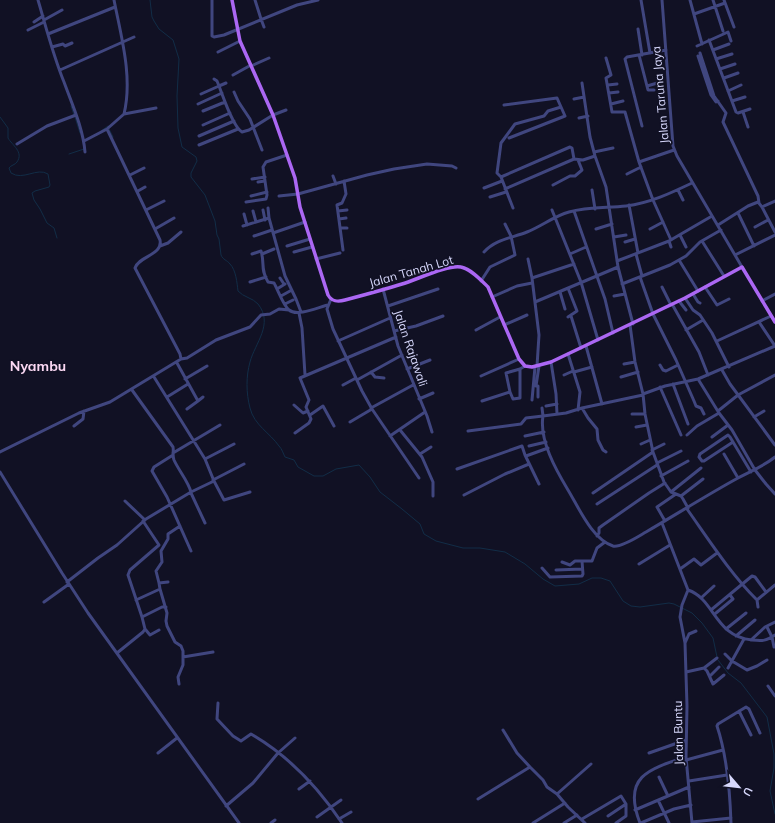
<svg xmlns="http://www.w3.org/2000/svg" width="775" height="823" viewBox="0 0 775 823" font-family="Mulish,sans-serif">
<rect width="100%" height="100%" fill="#111124"/>
<g fill="none" stroke-linecap="round" stroke-linejoin="round">
<!-- stream -->
<path stroke="#122d47" stroke-width="1" d="M150 0 152 17 154 21 159 29 173 40 179 59 177 96 178 128 182 147 196 157 197 161 191 173V177L205 195 215 221 217 235 219 239 221 255C223 260 227 260 230 264 236 270 237 283 238 291 243 297 253 298 258 304 274 324 255 343 250 362 246 376 246 393 250 408 254 425 270 433 279 446 282 449 283 453 285 457L294 460 298 467 314 476H323L336 469 359 465 370 477 380 492 402 509 420 524 424 534 436 541 463 548H480L505 552 525 564 543 579 555 586 579 584 592 578H601L610 581 623 601 631 606 640 607 669 603 674 604 692 613 702 623 713 638 717 657
M71 106 74 115
M0 117 8 128V138C12 145 24 152 17 162 15 165 11 165 9 168L11 173C23 181 37 167 48 174L50 185 49 187 35 191 32 193 34 200 40 209 47 223 54 228 57 238
M75 117 80 133
M109 129 113 137
M101 131 108 126
M69 154 84 149
M718 660 728 673 741 683 767 717 774 754V768L770 791 775 814"/>
<!-- minor -->
<path stroke="#40467f" stroke-width="3" d="M38 0C46 27 53 55 64 82 72 104 83 128 85 152
M212 0V36L214 37 224 35 297 5 318 0
M255 0 261 19 264 27
M641 0 650 53
M662 0 673 146 677 156 742 267
M690 0 702 44
M713 0 723 31
M724 0 734 27
M694 14 725 3
M44 20 62 10
M34 22 43 16
M638 29 642 55
M28 30 44 22
M48 34 115 7
M709 40 736 112 738 113 750 109
M697 46 728 32 731 41
M52 47 63 44 65 46 72 43
M713 50 729 44
M218 52 240 41
M700 53 714 96 726 113 723 122 758 196 759 203
M639 55 648 90H654
M698 56 711 95 716 102 718 101
M606 58 611 75 606 78 612 112H625L639 162 653 200 671 240
M716 59 732 54
M251 66 269 58
M720 69 735 64
M60 70 134 37
M233 75 251 65
M724 78 738 73
M214 79 217 81 219 86 226 83
M582 83 590 137 595 156 606 187 618 267 633 324
M608 85 617 84
M647 86 661 82
M728 91 741 85
M234 92 238 101 250 119 262 150
M609 93 618 92
M201 94 219 86C223 96 233 127 242 132L249 130 273 115 286 110
M574 99 584 97
M732 101 745 97
M198 104 222 93
M611 104 623 101
M504 105 557 98 561 107 548 111 544 116 515 124 501 143 497 173 501 177 513 208
M203 111 225 102
M743 112 748 127
M124 114 156 108
M579 118 588 116
M203 125 230 113
M642 126 625 59 627 57 666 50
M199 136 234 121
M509 138 565 116 561 107
M84 141 107 129
M17 144 47 126 76 115
M199 145 238 129
M594 152 613 148
M639 162 674 150
M627 174 641 167
M130 175 144 168
M333 176 336 184
M501 177 570 147 572 148 574 159
M252 179 265 177
M258 182 265 181
M553 185 570 176H575L582 170 578 160
M484 188 502 181
M505 189 574 159 583 160 595 156
M592 190 595 209
M678 190 683 200
M138 191 145 187
M251 196 267 192
M279 196 298 194 367 175 394 169 427 164 452 166 456 168
M490 197 506 192
M246 202 266 199 267 195 263 167 266 162 287 155
M629 205 638 253
M762 207 775 201
M268 208 269 218
M146 210 164 201
M263 210 265 220
M552 210 581 282 598 340
M253 211 256 222
M338 211 347 210
M574 211 605 299 613 333
M738 213 754 246
M244 214 247 225
M339 219 346 218
M718 225 748 206 758 202 762 207 775 232
M243 226 269 218 285 276 296 299 301 312
M755 227 768 220
M340 228H347
M155 229 174 218
M596 229 612 224
M650 229 663 222
M273 233 305 222
M680 235 686 247
M254 236 272 230
M614 237 626 235
M669 241 671 247
M702 241 724 276
M625 242 635 239
M160 246 168 243 181 232
M287 246 310 239
M343 250 337 205 342 203 346 194 344 181
M294 252 312 247
M484 252C496 239 512 238 527 232 542 226 554 216 569 212 587 207 607 208 626 206 650 203 671 193 692 183
M252 254 261 251C265 263 260 269 268 282L274 283C278 290 283 305 289 310 297 317 319 307 328 305
M262 254 274 249
M570 254 586 247
M636 254 642 276
M735 255 775 235
M316 259 340 253
M528 259 532 278 539 335 537 366
M679 260 698 291
M617 261 669 241 712 216
M640 277 653 314 676 360 694 401 696 406 701 408 704 414
M280 278 284 284
M532 278 574 264
M481 281 490 267 515 255 511 236 505 224
M250 282 266 277
M622 284 670 265 686 256 700 242 721 230
M662 287 671 305
M705 287 717 305 729 299
M277 289 285 284
M383 289 398 346 427 416 432 432
M560 292 565 309
M693 294 698 302 700 303
M281 296 290 291
M614 296 625 294
M492 297 517 286 532 283
M685 298 693 310 700 315 712 333 729 367
M331 299 327 309 333 329 362 391 372 409 419 478
M679 301 686 310
M762 301 775 294
M535 302 618 267
M285 304 293 300
M672 304 699 352 708 375
M388 306 438 289
M299 313 302 328 305 375
M571 316 581 348
M568 317 577 311 568 288
M759 322 775 346
M504 325 527 315
M630 325 635 362 643 394 645 414 653 452 664 482 671 492 681 496 683 499 688 508
M476 330 500 317
M686 330 703 320
M394 331 416 326 443 316
M338 341 390 318
M717 341 771 316
M586 346 602 404
M568 354 580 392 578 410
M181 359 187 358 216 340 250 327 261 315 270 314 279 309 289 310
M551 362 556 394 557 414
M177 363 198 401 187 409
M624 364 635 362
M660 365 663 370 666 371 678 365
M407 369 430 360
M520 369V398L513 399 510 392 506 373 520 369 525 366
M722 370 730 384 775 445
M371 372 375 377 384 378
M574 372 592 367
M564 375 573 371
M481 376 519 359
M154 377 205 459 214 481 224 500 250 492
M621 377 638 372
M185 379 207 366
M698 379 719 413 732 430 755 470 766 484 775 494
M357 380 402 355
M673 384 688 424
M343 385 356 378
M660 387 681 435
M643 394 665 386 698 379 775 346
M643 395 582 408 566 413 543 416C539 440 556 470 568 490 579 508 592 539 613 546 621 548 639 536 646 532 677 514 707 495 738 478 751 471 764 466 775 457
M167 397 188 384
M538 397V386H536L539 366
M419 399 433 393
M532 400 535 367
M198 401 203 397
M482 401 510 392
M294 405 303 413 308 411
M546 406 557 404
M371 408 413 385
M582 408 588 418 597 429 598 440 603 450 606 452
M718 411 738 395 775 375
M632 414H645
M310 415 323 406 334 426
M754 417 764 411
M350 422 372 409
M74 426 83 419 84 411
M636 427 647 425
M400 430 422 457 433 482V496
M468 431 521 424 526 418 543 416 542 408
M295 433 309 423 311 419 306 407 309 400 300 378 396 337
M687 435 697 426 719 413
M390 436 425 412
M525 436 544 432
M712 437 728 425
M733 442 704 461H702L699 457 700 454 728 435 730 437 751 472
M641 444 650 440
M529 446 546 442
M652 450 664 444
M0 452 79 413 110 402 181 359 180 354 135 268C139 256 163 255 160 240L107 129 124 114C133 77 121 36 114 0
M173 453 220 425
M420 454 431 447
M724 454 738 478
M173 455 154 467 152 471 167 497 191 551
M526 456 548 448
M205 459 234 444
M657 463 681 451
M457 469 522 446 525 455 539 484
M0 472 62 573 88 613 239 823
M661 476 688 461
M213 480 244 464
M191 492 214 481
M671 492 701 468
M191 493 205 523
M593 493 653 452
M464 495 505 474 529 464
M681 496 703 479
M125 501 145 520
M597 504 657 465
M687 509C709 540 730 573 757 600
M665 521 657 507 676 494
M662 523 688 590C715 599 714 636 752 640 763 641 766 641 775 635
M597 536 599 533V528L603 525 649 493 665 483
M562 562 570 565 575 561H592L597 548 605 542
M639 564 670 545
M542 568 550 577 582 576 583 574 582 561
M680 569 694 559 701 565 717 553
M556 570 582 569
M67 582 98 558 117 545 146 519 191 492C188 481 179 471 174 460 172 455 174 452 173 447L132 390
M159 583 156 571 162 562 161 551 168 539V534L180 526
M160 589 167 613 166 621 167 626 175 642 181 646 183 651V665L178 677 179 684
M688 590 682 605 680 617 685 643 687 706 686 757 692 823
M701 598 714 586
M136 600 160 589 159 583 168 582
M44 602 69 584
M758 607 757 600 775 585
M711 610 752 576 755 577 766 592
M716 613 733 599 730 595
M142 617 162 607H166
M767 627 772 637 774 647
M145 629 150 635 159 630
M726 629 746 613
M736 636 755 620
M751 640 765 627 775 622
M685 643 689 634 696 631
M117 653 143 632 145 629 142 617 128 575 130 570 159 545 143 521
M725 654 732 661 747 670 757 666 767 660
M183 657 213 652
M704 668 707 671 713 684 724 675
M728 668 744 639
M686 672 704 668 717 658
M710 676 719 667
M768 686 775 696
M218 703 217 719 233 736 241 741 251 734C289 756 318 787 342 823
M739 711 751 735
M503 730 517 753 530 767 543 780 547 787 557 794 568 807 585 823
M158 753 177 738
M649 753 686 740
M686 760 723 750
M659 777 668 796
M689 781 727 775
M299 789 310 781
M557 794 591 764
M478 799 530 767
M658 800 669 823
M226 806 253 783 278 753 295 738
M635 810 689 787
M608 816 626 804
M317 817 341 800
M339 819 351 812
M582 819 621 796 626 804V816L616 823
M692 822 731 818
M271 823 275 820
M533 823 565 803
M564 823 577 815
M640 823C622 777 648 769 686 757
M641 823 674 809 691 805
M731 823C730 791 727 756 717 726L718 724 746 707 749 709 760 733"/>
<!-- major -->
<path stroke="#ab67f3" stroke-width="3.5" d="M232 0 240 41 273 115 295 178 300 207 328 295C332 302 338 302 345 300 364 295 383 290 402 284 416 280 449 264 461 267 471 269 481 280 488 287L519 359 525 366 532 367 551 362 685 298 742 267 775 322"/>
</g>
<g text-anchor="middle" dominant-baseline="central" stroke-width="3.5" stroke-linejoin="round" paint-order="stroke">
<!-- street labels -->
<g font-size="12" fill="#d7d8fc" stroke="#111124">
<text transform="translate(660 95) rotate(-95)">Jalan Taruna Jaya</text>
<text transform="translate(411 271) rotate(-16)">Jalan Tanah Lot</text>
<text transform="translate(411 348) rotate(71)">Jalan Rajawali</text>
<text transform="translate(678 733) rotate(-91)">Jalan Buntu</text>
</g>
<!-- quarter labels -->
<g font-size="14" font-weight="bold" fill="#fcd9f4" stroke="#111124">
<text x="38" y="366">Nyambu</text>
</g>
</g>
<!-- north arrow -->
<g transform="translate(739 787) rotate(118)" stroke="#111124" stroke-width="3" paint-order="stroke">
<path d="M0-3L7 15L0 10L-7 15Z" fill="#d7d8fc"/>
<text y="-6" font-size="11" font-weight="bold" text-anchor="middle" fill="#d7d8fc">U</text>
</g>
</svg>
